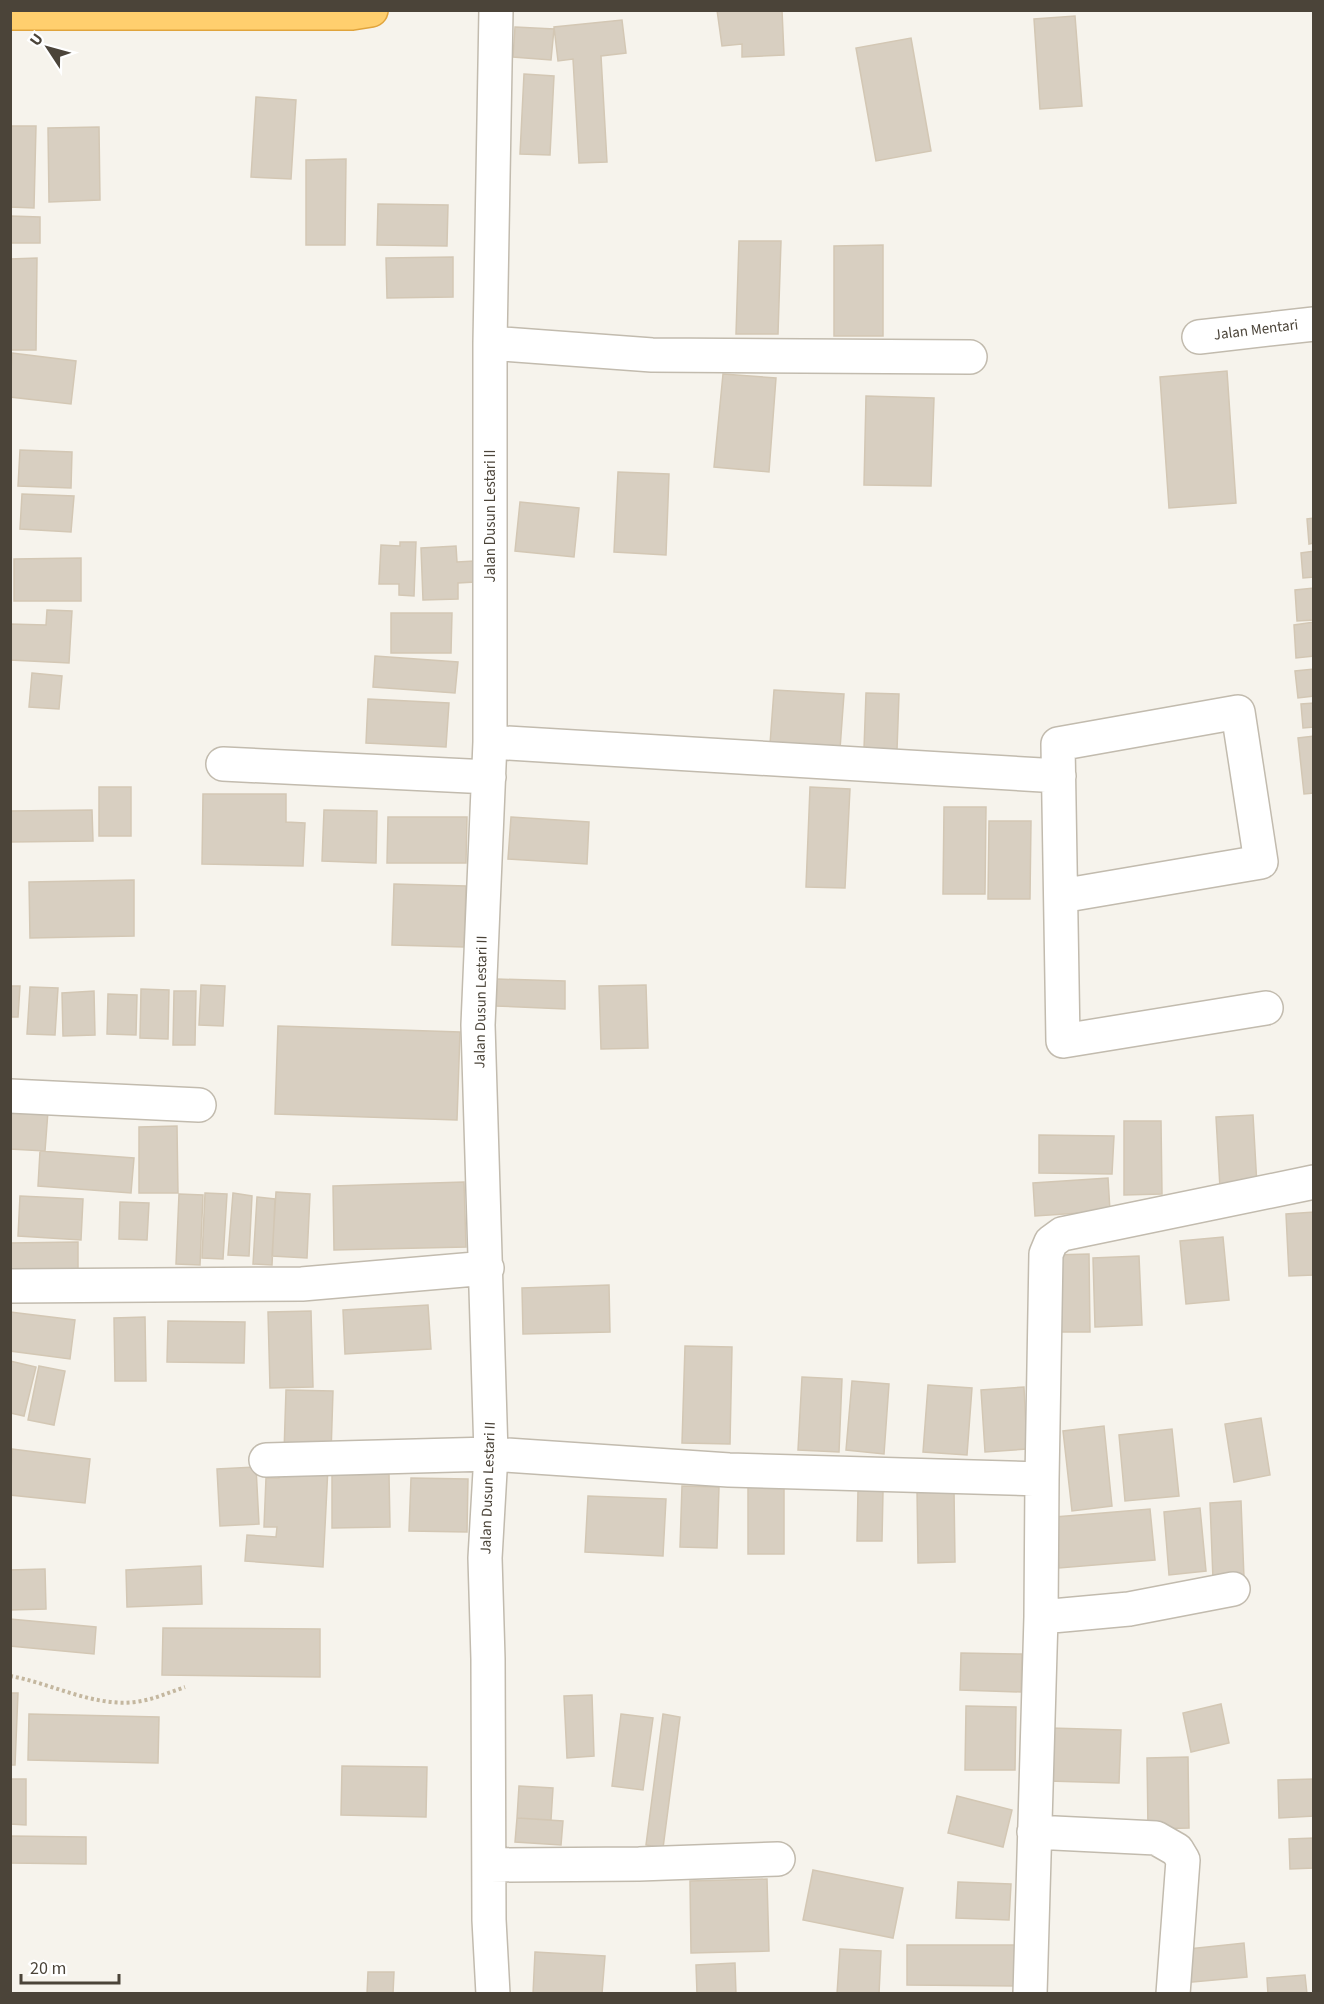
<svg xmlns="http://www.w3.org/2000/svg" width="1324" height="2004" viewBox="0 0 1324 2004" font-family="'Source Sans 3',sans-serif">
<rect width="100%" height="100%" fill="#f6f3ec"/>
<!-- building -->
<path fill="#d8cfc1" stroke="#d3c7b4" stroke-width="1.5" d="M717 10H782L784 55 742 57V44L722 46Z
M1075 16 1082 106 1040 109 1034 19Z
M622 20 626 53 601 56 607 162 579 163 573 59 558 61 554 27Z
M515 27 554 29 551 60 513 57Z
M911 38 931 151 876 161 856 48Z
M524 74 554 76 550 155 520 154Z
M256 97 296 100 291 179 251 177Z
M10 126H36L34 208 10 207Z
M99 127 100 200 49 202 48 128Z
M346 159 345 245H306V160Z
M378 204 448 205 447 246 377 245Z
M10 216 40 217V243H10Z
M739 241H781L778 334H736Z
M883 245V336H834V246Z
M453 257V297L387 298 386 258Z
M37 258 36 350H10V259Z
M12 353 76 361 71 404 10 397Z
M1227 371 1236 503 1169 508 1160 377Z
M723 374 776 378 769 472 714 467Z
M866 396 934 398 931 486 864 485Z
M20 450 72 452 71 488 18 486Z
M618 472 669 474 666 555 614 552Z
M22 494 74 496 71 532 20 529Z
M520 502 579 508 574 557 515 551Z
M1314 518V543L1309 544 1307 519Z
M400 542H416L414 596 399 595V584H379L381 545 400 546Z
M456 546 457 562 474 561 475 582 458 583V599L423 600 421 548Z
M1314 551V577L1303 578 1301 553Z
M81 558V601H14V559Z
M1314 588V620L1297 621 1295 590Z
M47 610 72 611 69 663 10 660V624L46 625Z
M391 613H452L451 653H391Z
M1314 622V656L1296 658 1294 625Z
M375 656 458 662 455 693 373 687Z
M1314 669V696L1298 698 1295 671Z
M32 673 62 676 59 709 29 707Z
M774 690 844 694 840 749 770 744Z
M866 693 899 694 897 750 864 749Z
M368 699 449 703 446 747 366 743Z
M1314 703V727L1303 728 1301 704Z
M1314 736V793L1304 794 1298 738Z
M99 787H131V836H99Z
M810 787 850 789 845 888 806 887Z
M203 794H286V822L305 823 303 866 202 864Z
M944 807H986L985 894H943Z
M92 810 93 841 10 842V811Z
M324 810 377 811 376 863 322 861Z
M388 817H467L466 863H387Z
M511 817 589 822 587 864 508 859Z
M989 821H1031L1030 899H988Z
M134 880V936L30 938 29 882Z
M394 884 466 886 464 947 392 945Z
M497 979 565 981V1009L496 1006Z
M201 985 225 986 223 1026 199 1025Z
M646 985 648 1048 601 1049 599 986Z
M10 986H20L18 1017H10Z
M30 987 58 988 55 1035 27 1034Z
M141 989 169 990 168 1039 140 1038Z
M94 991 95 1035 63 1036 62 993Z
M174 991H196L195 1045H173Z
M108 994 137 995 136 1035 107 1034Z
M278 1026 460 1032 457 1120 275 1114Z
M10 1108 48 1111 45 1151 10 1149Z
M1253 1115 1257 1186 1220 1188 1216 1117Z
M1124 1121H1161L1162 1194 1124 1195Z
M177 1126 178 1193H139V1127Z
M1039 1135 1114 1136 1112 1174 1039 1173Z
M40 1151 134 1158 131 1193 38 1186Z
M1108 1178 1110 1211 1035 1216 1033 1183Z
M464 1182 466 1247 334 1250 333 1186Z
M276 1192 310 1194 307 1258 272 1256Z
M205 1193 227 1194 223 1259 202 1258Z
M233 1193 252 1196 249 1256 228 1255Z
M179 1194 203 1195 200 1265 176 1264Z
M20 1196 83 1199 81 1240 18 1236Z
M257 1197 275 1199 272 1265 253 1264Z
M120 1202 149 1203 147 1240 119 1239Z
M1314 1212V1275L1289 1276 1286 1214Z
M1223 1237 1229 1300 1186 1304 1180 1241Z
M78 1242V1279L11 1280 10 1243Z
M1089 1254 1090 1332H1052L1051 1255Z
M1139 1256 1142 1325 1095 1327 1093 1258Z
M609 1285 610 1332 523 1334 522 1288Z
M428 1305 431 1349 345 1354 343 1310Z
M311 1311 313 1387 270 1388 268 1312Z
M10 1312 75 1320 70 1359 10 1351Z
M145 1317 146 1381H115L114 1318Z
M168 1321 245 1322 244 1363 167 1362Z
M685 1346 732 1347 730 1444 682 1443Z
M10 1361 36 1367 24 1416 10 1413Z
M39 1366 65 1371 54 1425 28 1420Z
M802 1377 842 1379 839 1452 798 1450Z
M852 1381 889 1384 884 1454 846 1450Z
M928 1385 972 1388 967 1455 923 1452Z
M1024 1387 1027 1449 985 1452 981 1390Z
M286 1390 333 1391 331 1454 284 1453Z
M1261 1418 1270 1475 1234 1482 1225 1424Z
M1104 1426 1112 1506 1072 1511 1063 1431Z
M1172 1429 1179 1496 1125 1501 1119 1435Z
M12 1449 90 1459 85 1503 10 1495Z
M280 1465 328 1467 323 1567 245 1561 247 1535 276 1537 277 1527H264L266 1478H279Z
M256 1467 259 1524 220 1526 217 1469Z
M389 1474 390 1527 332 1528V1475Z
M411 1478 468 1479 467 1532 409 1531Z
M784 1483V1554H748V1484Z
M682 1486 719 1487 717 1548 680 1547Z
M917 1489H954L955 1562 918 1563Z
M858 1490 883 1491 882 1541H857Z
M588 1496 666 1499 663 1556 585 1552Z
M1241 1501 1244 1578 1213 1579 1210 1503Z
M1200 1508 1206 1571 1169 1575 1164 1512Z
M1150 1509 1155 1560 1059 1568 1055 1517Z
M201 1566 202 1604 127 1607 126 1570Z
M45 1569 46 1609 10 1610V1570Z
M10 1619 96 1627 94 1654 10 1646Z
M163 1628 320 1629V1677L162 1675Z
M961 1653 1022 1654 1021 1692 960 1690Z
M10 1693H18L15 1765H10Z
M592 1695 594 1756 567 1758 564 1696Z
M1221 1704 1229 1743 1191 1752 1183 1713Z
M966 1706 1016 1707 1015 1770H965Z
M29 1714 159 1717 158 1763 28 1760Z
M621 1714 653 1718 643 1790 612 1786Z
M663 1714 680 1717 663 1848 646 1845Z
M1050 1728 1121 1730 1119 1783 1048 1781Z
M1188 1757 1189 1828 1148 1829 1147 1758Z
M342 1766 427 1767 426 1817 341 1815Z
M10 1779H26V1825L10 1824Z
M1314 1779V1816L1279 1818 1278 1780Z
M519 1786 553 1788 551 1820 517 1818Z
M957 1796 1012 1810 1003 1847 948 1833Z
M517 1818 563 1821 561 1845 515 1842Z
M10 1836 86 1837V1864L10 1863Z
M1314 1838V1868L1290 1869 1289 1839Z
M813 1870 903 1888 893 1938 803 1920Z
M767 1879 769 1951 691 1953 690 1881Z
M958 1882 1011 1884 1009 1920 956 1918Z
M1244 1943 1247 1977 1182 1983 1179 1950Z
M907 1945H1019L1018 1986 907 1985Z
M840 1949 881 1951 879 1994H837Z
M535 1952 605 1956 602 1994H533Z
M735 1963 736 1994H697L696 1965Z
M368 1972H394L393 1994H367Z
M1305 1975 1307 1994H1268L1267 1978Z"/>
<g fill="none" stroke-linecap="round" stroke-linejoin="round">
<defs>
<path id="minor" d="M1199 337 1314 324
M490 343 652 355 970 357
M490 742 1059 776
M223 764 489 777
M1061 896 1261 862 1238 712 1058 744 1063 1041 1266 1008
M10 1096 199 1105
M10 1286 302 1284 487 1268
M266 1460 491 1454 729 1470 1042 1479 1046 1254 1051 1242 1062 1234 1314 1182
M1041 1617 1129 1609 1233 1589
M1034 1832 1156 1838 1177 1850 1183 1860 1173 1994
M490 1865 639 1864 778 1859
M493 1994 489 1920 488 1659 485 1558 491 1454 478 1025 490 742V343L496 10
M1030 1994 1041 1617 1042 1479"/>
<path id="highway" d="M10 13H352L371 10"/>
</defs>
<!-- minor casing -->
<use href="#minor" stroke="#c2bbae" stroke-width="36"/>
<!-- highway casing -->
<use href="#highway" stroke="#e0a43c" stroke-width="36"/>
<!-- path -->
<path stroke="#c4b79f" stroke-width="4" stroke-dasharray="3 3" stroke-linecap="butt" d="M10 1676C51 1683 93 1707 135 1702 152 1700 168 1693 185 1687"/>
<!-- minor -->
<use href="#minor" stroke="#fff" stroke-width="33"/>
<!-- highway -->
<use href="#highway" stroke="#ffcf6e" stroke-width="33"/>
</g>
<g text-anchor="middle" dominant-baseline="central" stroke-width="5" stroke-linejoin="round" paint-order="stroke">
<!-- street labels -->
<g font-size="15" fill="#4b4439" stroke="#fff">
<text transform="translate(1256 330) rotate(-7)">Jalan Mentari</text>
<text transform="translate(490 516) rotate(-90)">Jalan Dusun Lestari II</text>
<text transform="translate(481 1002) rotate(-89)">Jalan Dusun Lestari II</text>
<text transform="translate(488 1488) rotate(-88)">Jalan Dusun Lestari II</text>
</g>
</g>
<!-- border -->
<rect width="1324" height="2004" fill="none" stroke="#4b4439" stroke-width="24"/>
<!-- north arrow -->
<g transform="translate(48 48) rotate(306)" stroke="#ffffff" stroke-width="4.5" paint-order="stroke">
<path d="M0-4.5L10 22L0 15L-10 22Z" fill="#4b4439"/>
<text y="-9" font-size="16" font-weight="bold" text-anchor="middle" fill="#4b4439">U</text>
</g>
<!-- scale -->
<path d="M21 1974v9h98v-9" fill="none" stroke="#4b4439" stroke-width="3"/>
<text x="30" y="1974" font-size="18" fill="#4b4439" stroke="#ffffff" stroke-width="4.5" paint-order="stroke">20 m</text>
</svg>
